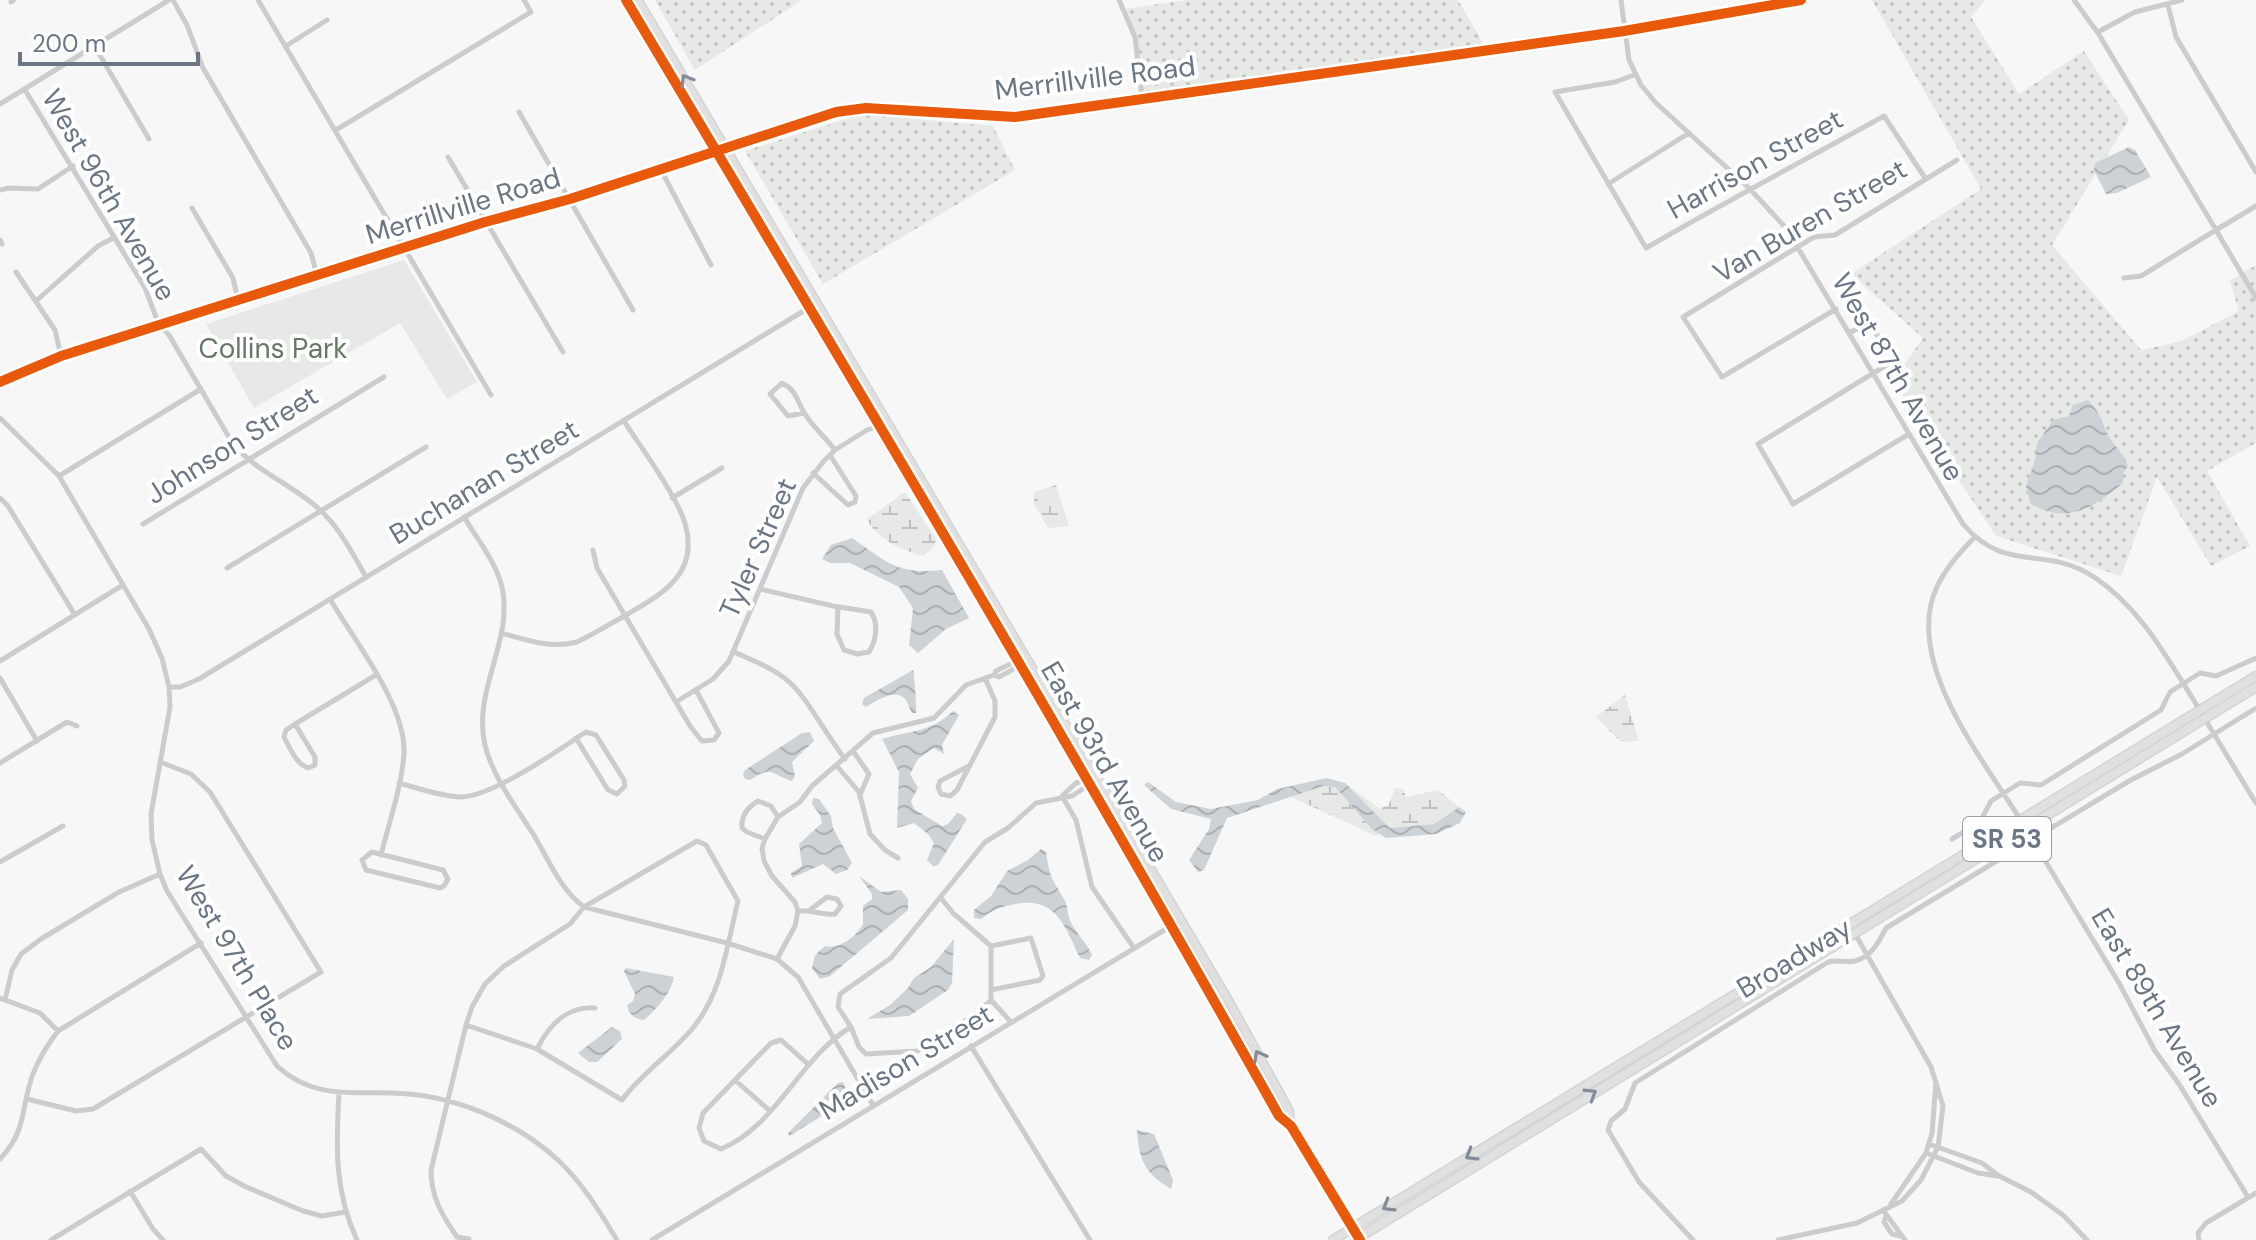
<svg xmlns="http://www.w3.org/2000/svg" width="2256" height="1240" viewBox="0 0 2256 1240" font-family="'DM Sans',sans-serif">
<defs>
<pattern id="grass-dots" width="8" height="8" patternUnits="userSpaceOnUse" patternTransform="scale(2)"><rect width="8" height="8" fill="#e6e9e5"/><path d="M2 2h.1M6 6h.1" fill="none" stroke="#bec1bf" stroke-width="1.8" stroke-linecap="round"/></pattern>
<pattern id="wetland-marsh" width="20" height="14" patternUnits="userSpaceOnUse" patternTransform="scale(2)"><rect width="20" height="14" fill="#e6e9e5"/><path d="M1 5h8M5 5V1M11 12h8M15 12V8" fill="none" stroke="#bec1bf"/></pattern>
<pattern id="water-waves" width="16" height="10" patternUnits="userSpaceOnUse" patternTransform="scale(2)"><rect width="16" height="10" fill="#cdd2d6"/><path d="M0 5q4-4 8 0t8 0" fill="none" stroke="#aaafb3"/></pattern>
</defs>
<rect width="100%" height="100%" fill="#f7f7f7"/>
<!-- grass -->
<path fill="url(#grass-dots)" d="M655 0H802L695 70Z
M1187 0H1458L1488 51 1142 97 1135 37 1124 9Z
M1872 0H1985L1971 17 2019 94 2084 51 2129 120 2052 245 2141 350 2182 341 2239 311 2230 281 2256 265V443L2207 471 2250 546 2211 566 2157 477 2121 576 1996 536 1893 381 1923 338 1851 274 1981 189Z
M862 114 993 126 1015 170 823 284 745 151Z"/>
<!-- wetland -->
<path fill="url(#wetland-marsh)" d="M1056 485 1069 526 1048 528 1034 504V492Z
M905 492 936 539 934 547 923 556C903 551 875 538 867 519Z
M1625 695 1639 741 1621 742 1596 717Z
M1345 783 1380 809 1389 804 1395 788 1403 789 1406 797 1438 790 1459 807 1434 824 1390 828Z
M1323 786 1335 787 1372 829 1380 834 1376 836 1289 796Z"/>
<!-- park -->
<path fill="#e6e9e5" d="M404 260 477 382 447 399 400 323 254 408 206 324Z"/>
<!-- water -->
<path fill="url(#water-waves)" d="M2129 147 2135 150 2151 177 2117 193 2106 194 2094 170 2095 163Z
M2088 400C2099 411 2101 419 2107 433 2113 445 2124 453 2128 466L2123 473V483C2093 508 2067 526 2030 503L2026 486 2035 460 2037 443 2053 420 2069 416 2073 405Z
M852 538C887 562 897 575 942 570L969 618 946 629 918 653 909 645 913 608 899 587 850 563H830L822 559 831 545Z
M913 670C914 672 917 709 916 713H912C909 709 909 704 906 700 897 687 875 701 866 707L862 704 864 698Z
M953 711 959 715 942 745 944 754 934 748 918 759 910 774 918 788 911 801 914 809 942 826 948 824 957 813 961 814 967 819 938 865 933 866 927 860 934 843 928 834 914 823 897 828 899 772 882 739C911 730 930 733 953 711Z
M810 732 814 741 792 762 795 776 792 781C770 774 772 765 750 780L745 779 743 774 745 770 802 733Z
M1327 778 1345 783 1390 828 1434 824 1459 807 1466 812 1460 823 1436 834 1386 838 1372 829 1335 787 1323 786 1227 818 1204 870 1198 872 1189 860 1209 829 1211 819 1171 809 1144 785 1148 782 1176 802 1211 809 1258 800 1277 789Z
M813 798 819 799 831 816 833 828 852 863 847 870 836 874 823 864 792 878 791 873 802 866 799 844 822 823 820 815 812 804Z
M1041 849 1046 852C1050 878 1051 877 1064 899 1068 906 1067 915 1071 923 1077 934 1087 943 1092 955L1089 960 1080 958C1066 929 1057 896 1015 904 1003 906 990 911 981 919L974 918V910L991 896 1007 871 1028 860Z
M859 876 881 892 901 890 908 899V910L830 976 820 979 812 968 815 955 825 946C839 950 857 936 863 924V906L872 899V894Z
M954 939 952 983 948 990 909 1016 867 1019 890 1005 908 988 914 978 931 967Z
M626 968 674 977C671 993 657 1009 644 1020 635 1019 628 1014 627 1005L633 1001 635 994 624 971Z
M612 1027 620 1031 622 1039 597 1062H589L578 1053Z
M843 1082 850 1099 789 1136 788 1133 838 1083Z
M1137 1130 1154 1134 1173 1180 1171 1189C1145 1173 1139 1161 1137 1130Z"/>
<g fill="none" stroke-linecap="round" stroke-linejoin="round">
<defs>
<path id="secondary" d="M626 0C847 370 1068 740 1279 1116L1291 1126 1360 1240
M638 0 1226 996 1289 1110 1291 1126
M0 382 61 356 485 222 570 199 836 112 866 108 1015 117 1624 31 1801 0"/>
<path id="primary" d="M1333 1240 2256 676
M1355 1240 2256 687"/>
</defs>
<!-- secondary casing -->
<use href="#secondary" stroke="#d3d4d5" stroke-width="10"/>
<!-- primary casing -->
<use href="#primary" stroke="#d3d4d5" stroke-width="11"/>
<!-- street -->
<path stroke="#ccccce" stroke-width="5" d="M173 0 187 25 203 68 311 253 317 275
M258 0 491 395
M1119 0 1135 37 1142 97
M1621 0 1629 60 1641 85 1656 103 1749 188 1786 228 1963 524C2006 575 2044 544 2094 577 2139 607 2165 654 2193 699 2214 734 2235 769 2256 803
M2074 0 2098 33 2216 230 2256 206
M11 2 14 0
M2168 5 2176 37 2256 172
M2098 32 2135 12 2182 0
M94 45 149 139
M286 46 327 20
M1634 75 1615 82 1555 92 1646 248C1725 202 1805 160 1884 116L1925 178
M25 90 145 288 159 325 169 335 233 444C257 472 291 484 319 509 340 528 352 553 366 577
M0 104 169 0
M519 112 633 310
M336 130 531 12 524 0
M448 157 563 352
M661 170 711 265
M1608 184 1689 133
M0 190 9 188 38 189 73 166
M192 208 233 278 238 300
M0 240 2 244
M16 272 55 330 61 356
M2124 278 2141 276 2216 230 2256 298
M36 301 98 246 115 237
M1836 309 1722 377 1683 317 1814 237 1835 235 1957 160
M1849 333 1864 325C1877 332 1886 343 1894 356L1893 361 1758 444 1793 504 1909 434
M804 413 788 416 770 394 782 383C797 390 797 402 805 414 813 427 826 438 835 450
M0 418 59 476 149 629 162 658 169 687 170 707 151 814 152 840 160 874 167 891 277 1066C312 1098 348 1092 392 1093 452 1094 516 1121 559 1161 583 1184 600 1212 617 1240
M813 473 848 505 855 502 856 496 830 455
M59 476 201 389
M0 498 8 506 75 615
M672 498 722 468
M464 517C477 539 496 562 502 587 514 640 472 691 485 745 493 778 517 808 535 837 549 861 561 890 584 907L727 943 777 959 798 977 873 1105
M143 524 384 377
M1974 538C1956 556 1937 578 1931 604 1915 676 1984 761 2020 819
M593 550 597 568 690 726 702 741 714 740 719 733 696 690
M227 568 426 447
M760 589 833 606 871 612C879 624 876 641 869 652L857 654 844 650 837 634 838 607
M330 599C354 640 406 705 404 753 402 786 389 822 381 855
M501 633C527 640 551 649 577 642 594 634 610 624 626 615 660 595 698 576 686 527 679 498 641 448 624 421
M734 652C756 662 782 671 798 691 815 712 828 737 845 759
M0 661 123 585
M994 675 996 671 1020 659
M0 678 37 741
M169 687H180L199 679 810 307
M676 702 713 679 729 661 803 488 823 462 835 450 867 430 882 425
M295 724 315 757V765L308 768C296 764 290 748 284 737L286 730 295 724 376 675
M853 751 869 774 860 795
M0 763 67 722 77 726
M837 766 859 792 870 834 885 850 898 858
M969 766 940 781 938 787 941 794 950 796 957 790 995 717V701L985 678
M399 783C418 788 439 796 460 797 492 797 557 751 586 732L596 735 624 780 625 786 617 794 608 790 576 738
M1063 795 1076 783 1098 776
M1062 796 1076 820 1092 887 1134 948
M765 839 747 832 742 828C741 816 748 807 758 801L771 806 778 817
M1952 839 1980 822 1991 801 2020 783 2041 785 2161 710 2170 692 2200 673 2216 676 2256 658
M2032 839 2119 983 2155 1051 2179 1084 2248 1197
M372 852 443 870 448 879 444 886 440 888 366 870 362 860Z
M0 862 63 826
M941 898 953 913 991 946V1000L1011 1022
M798 911C811 909 823 916 835 914L841 906 837 899 827 897 810 910
M777 959 795 926 798 911 795 902 772 876 764 861 762 848 765 839 778 817 800 802 812 786 873 733 934 718 966 685 994 675 999 677 1021 665 1027 658
M991 990 1040 980 1043 976 1031 938 991 946
M0 998 40 1013 58 1031
M5 1000 12 970 21 954 41 939 119 892 160 874
M991 1000 977 1013 918 1051 866 1054 859 1047 851 1027 838 1007 840 994 891 958 985 842 1008 828 1036 803 1072 796 1092 783
M466 1025 537 1049 622 1100C642 1073 670 1055 692 1029 722 994 727 945 738 901L706 845 697 841 584 907 570 924 504 966 485 984 472 1007 466 1025 431 1170C431 1197 442 1215 457 1237L469 1239
M971 1046 1090 1240
M537 1049C549 1025 566 1006 595 1008
M809 1065 781 1040 771 1043 703 1113 699 1128 704 1141 721 1149C778 1125 800 1057 851 1027
M736 1081 770 1111
M339 1092C336 1145 334 1191 357 1240
M27 1099 76 1111 93 1109 321 972 210 792 191 774 160 762
M1929 1144 1982 1163 1999 1176 2031 1192 2063 1215 2087 1240
M1926 1153 1978 1173 1998 1176
M0 1159C28 1129 20 1109 33 1074 39 1058 48 1044 58 1031L201 943
M130 1191 153 1229 163 1240
M1891 1204 1926 1153 1932 1133 1936 1082
M1883 1210 1905 1240
M1886 1216 1884 1222 1892 1234 1900 1236
M51 1240 201 1149 226 1176 244 1186 303 1211 322 1216 345 1212
M652 1240 1181 920
M1693 1240 1639 1182 1608 1130 1611 1121 1625 1109 1635 1083 1828 962C1838 959 1846 963 1855 961 1872 957 1879 941 1886 928L2129 781 2182 754 2256 708
M1778 1240 1857 1223 1902 1201 1921 1180 1938 1147 1943 1106 1931 1067 1854 932
M2199 1240 2198 1233 2206 1223 2256 1193"/>
<!-- secondary -->
<use href="#secondary" stroke="#e0e0e1" stroke-width="7"/>
<!-- primary -->
<use href="#primary" stroke="#e0e0e1" stroke-width="8"/>
<defs>
<path id="cycleway" d="M626 0C847 370 1068 740 1279 1116L1291 1126 1360 1240
M0 382 61 356 485 222 570 199 836 112 866 108 1015 117 1624 31 1801 0"/>
</defs>
<!-- cycleway casing -->
<use href="#cycleway" stroke="#fff" stroke-width="15"/>
<!-- cycleway -->
<use href="#cycleway" stroke="#e8590c" stroke-width="10"/>
</g>
<!-- one-way arrows -->
<defs><path id="oneway-chevron" d="M-2-3.5L2.5 0L-2 3.5" fill="none" stroke-width="1.6" stroke-linecap="round" stroke-linejoin="round" transform="scale(2)"/></defs>
<g stroke="#828b97">
<use href="#oneway-chevron" transform="translate(686 80) rotate(-121)"/>
<use href="#oneway-chevron" transform="translate(1259 1056) rotate(-118)"/>
<use href="#oneway-chevron" transform="translate(1591 1094) rotate(-32)"/>
<use href="#oneway-chevron" transform="translate(1471 1155) rotate(149)"/>
<use href="#oneway-chevron" transform="translate(1388 1206) rotate(149)"/>
</g>
<g text-anchor="middle" dominant-baseline="central" stroke-width="8" stroke-linejoin="round" paint-order="stroke">
<!-- shield labels -->
<rect fill="#fff" stroke="#979fa9" stroke-width="2" x="1963" y="817" width="88" height="44" rx="6"/>
<g font-size="26" font-weight="bold" fill="#6b7684">
<text x="2007" y="839">SR 53</text>
</g>
<!-- street labels -->
<g font-size="28" fill="#6b7684" stroke="#fff">
<text transform="translate(1095 78) rotate(-7)">Merrillville Road</text>
<text transform="translate(1755 164) rotate(-29)">Harrison Street</text>
<text transform="translate(109 195) rotate(60)">West 96th Avenue</text>
<text transform="translate(463 206) rotate(-17)">Merrillville Road</text>
<text transform="translate(1810 221) rotate(-30)">Van Buren Street</text>
<text transform="translate(1898 377) rotate(60)">West 87th Avenue</text>
<text transform="translate(232 445) rotate(-32)">Johnson Street</text>
<text transform="translate(484 482) rotate(-31)">Buchanan Street</text>
<text transform="translate(758 548) rotate(-66)">Tyler Street</text>
<text transform="translate(1105 762) rotate(60)">East 93rd Avenue</text>
<text transform="translate(237 958) rotate(59)">West 97th Place</text>
<text transform="translate(1794 958) rotate(-31)">Broadway</text>
<text transform="translate(2157 1008) rotate(59)">East 89th Avenue</text>
<text transform="translate(906 1062) rotate(-31)">Madison Street</text>
</g>
<!-- park labels -->
<g font-size="28" fill="#667765" stroke="#fff">
<text x="273" y="348">Collins Park</text>
</g>
</g>
<!-- scale -->
<path d="M20 52v12h178v-12" fill="none" stroke="#6b7684" stroke-width="4"/>
<text x="32" y="52" font-size="24" fill="#6b7684" stroke="#ffffff" stroke-width="6" paint-order="stroke">200 m</text>
</svg>
